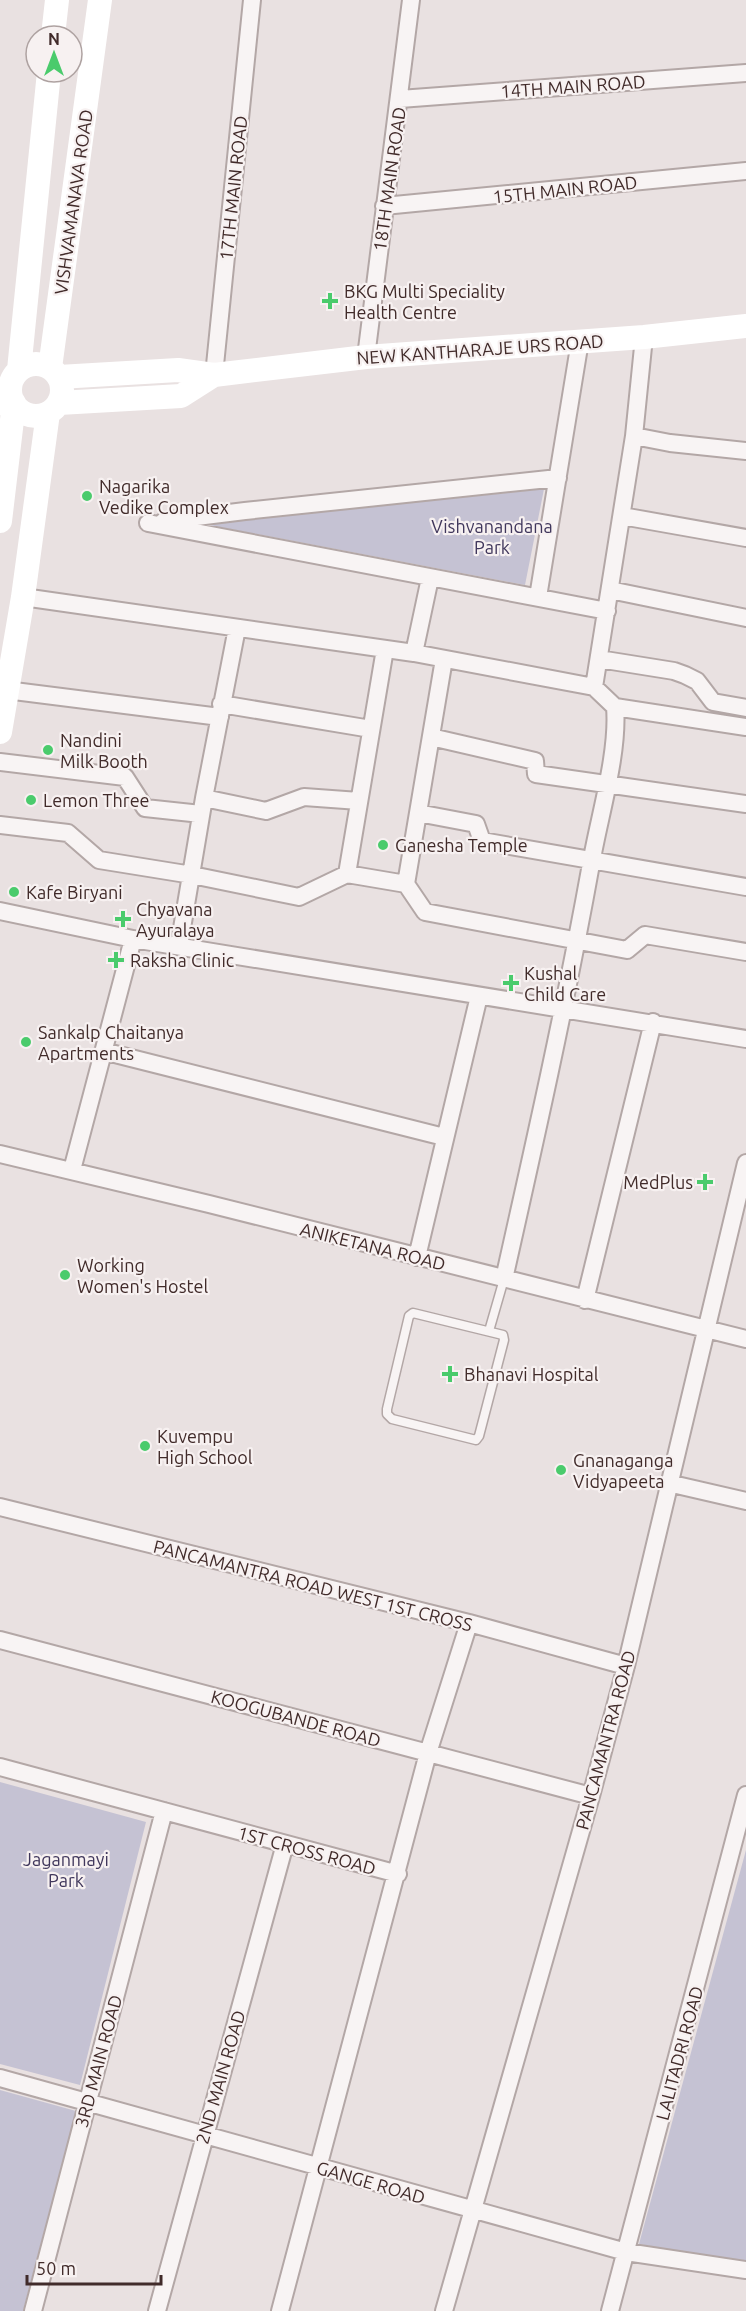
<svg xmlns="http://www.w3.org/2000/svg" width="746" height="2311" viewBox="0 0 746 2311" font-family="Ubuntu,sans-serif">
<rect width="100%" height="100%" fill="#e9e1e1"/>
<!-- green -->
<path fill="#c5c2d3" d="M544 489 525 585 204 524Z
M0 1782 146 1822 80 2085 0 2064Z
M746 1850V2263L639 2244Z
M0 2090 76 2111 23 2311H0Z"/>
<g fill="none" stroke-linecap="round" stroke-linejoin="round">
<defs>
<path id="lane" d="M413 1313 503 1335 504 1340 479 1436 476 1440 392 1419 387 1414V1409L409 1316Z
M489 1331 504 1279"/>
<path id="street" d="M400 99 746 73
M384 206 746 171
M366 357 411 0
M214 375 252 0
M634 436 670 443 746 451
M622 516 746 538
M164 521 245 511 558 478
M148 523 607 611
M610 590 746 618
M23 597 414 653 594 687
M538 597 580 341
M414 653 430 578
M444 659 406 884 425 912 627 950 645 935 746 952
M599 659 674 671 685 675 697 681 713 702 746 708
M594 687 634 436 644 337
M6 690 220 717
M221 704 371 729
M615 707 746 727
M431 737 535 761 536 774 746 804
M0 762 125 777 145 808 201 814
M204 798 266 811 304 797 359 801
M418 813 476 824 482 841 746 887
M0 825 68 833 99 860 192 875 299 897 347 874 406 884
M347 874 385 649
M0 911 133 939 746 1039
M179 946 204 798 237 628
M103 1051 444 1137
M0 1154 209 1204 746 1339
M72 1170 133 939
M417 1257 479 996
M504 1279C535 1141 566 1003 591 864 599 817 619 753 615 707L594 687
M585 1300 653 1022
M668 1483 746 1501
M0 1507 469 1623 626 1666
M0 1640 591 1796
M0 1767 398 1874
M0 2078 626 2252 746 2270
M33 2311 164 1811
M157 2311 285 1844
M280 2311 428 1753 469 1623
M444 2311 591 1796 626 1666 746 1163
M610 2311 746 1795"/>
</defs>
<!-- lane casing -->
<use href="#lane" stroke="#b3a7a6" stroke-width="11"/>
<!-- street casing -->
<use href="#street" stroke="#b3a7a6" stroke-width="20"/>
<!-- lane -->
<use href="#lane" stroke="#f8f4f4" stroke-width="8"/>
<!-- street -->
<use href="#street" stroke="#f8f4f4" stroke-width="16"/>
<!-- secondary -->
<path stroke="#fff" stroke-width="24" d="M53 36 57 0
M10 390a26 26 0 1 1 52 0a26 26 0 1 1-52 0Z
M50 368 100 0
M19 370 49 72
M59 377 178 370 214 375 366 357 644 337 746 326
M59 403 181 396 214 375
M0 521 14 403 4 404
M0 732 23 597 48 413"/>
</g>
<!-- markers -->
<g fill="#4acb6c" stroke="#f7f1f1" stroke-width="2">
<path d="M327 292h6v6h6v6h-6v6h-6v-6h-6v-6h6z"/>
<circle cx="87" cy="496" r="6"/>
<circle cx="48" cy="750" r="6"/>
<circle cx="31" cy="800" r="6"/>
<circle cx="383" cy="845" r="6"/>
<circle cx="14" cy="892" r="6"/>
<path d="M120 910h6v6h6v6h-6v6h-6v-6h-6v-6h6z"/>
<path d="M113 951h6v6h6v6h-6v6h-6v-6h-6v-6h6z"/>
<path d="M508 974h6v6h6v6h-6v6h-6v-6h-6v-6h6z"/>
<circle cx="26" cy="1042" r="6"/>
<path d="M702 1173h6v6h6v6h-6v6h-6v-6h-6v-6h6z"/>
<circle cx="65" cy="1275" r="6"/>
<path d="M447 1365h6v6h6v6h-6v6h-6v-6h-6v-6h6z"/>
<circle cx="145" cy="1446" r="6"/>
<circle cx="561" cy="1470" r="6"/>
</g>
<g text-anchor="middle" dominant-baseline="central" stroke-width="4.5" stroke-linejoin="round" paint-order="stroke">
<!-- street labels -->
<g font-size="18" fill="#412b2a" stroke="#f7f1f1">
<text transform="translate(573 86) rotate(-4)">14TH MAIN ROAD</text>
<text transform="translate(389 179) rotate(-82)">18TH MAIN ROAD</text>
<text transform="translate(233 188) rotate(-84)">17TH MAIN ROAD</text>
<text transform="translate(565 189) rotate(-6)">15TH MAIN ROAD</text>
<text transform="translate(73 202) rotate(-82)">VISHVAMANAVA ROAD</text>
<text transform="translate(480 349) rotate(-4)">NEW KANTHARAJE URS ROAD</text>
<text transform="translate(373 1246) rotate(14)">ANIKETANA ROAD</text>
<text transform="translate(313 1585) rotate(14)">PANCAMANTRA ROAD WEST 1ST CROSS</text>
<text transform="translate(296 1718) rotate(15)">KOOGUBANDE ROAD</text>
<text transform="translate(605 1740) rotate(-75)">PANCAMANTRA ROAD</text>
<text transform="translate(307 1850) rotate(15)">1ST CROSS ROAD</text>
<text transform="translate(679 2053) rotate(-75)">LALITADRI ROAD</text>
<text transform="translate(98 2061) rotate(-75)">3RD MAIN ROAD</text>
<text transform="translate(220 2077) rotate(-74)">2ND MAIN ROAD</text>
<text transform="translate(371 2182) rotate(16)">GANGE ROAD</text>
</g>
<!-- poi labels -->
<g font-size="18" fill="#412b2a" stroke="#f7f1f1" text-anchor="start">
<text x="344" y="291">BKG Multi Speciality<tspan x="344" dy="21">Health Centre</tspan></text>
<text x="99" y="486">Nagarika<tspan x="99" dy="21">Vedike Complex</tspan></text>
<text x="60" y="740">Nandini<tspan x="60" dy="21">Milk Booth</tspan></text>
<text x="43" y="800">Lemon Three</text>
<text x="395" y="845">Ganesha Temple</text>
<text x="26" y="892">Kafe Biryani</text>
<text x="136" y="909">Chyavana<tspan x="136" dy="21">Ayuralaya</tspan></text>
<text x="130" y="960">Raksha Clinic</text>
<text x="524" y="973">Kushal<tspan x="524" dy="21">Child Care</tspan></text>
<text x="38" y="1032">Sankalp Chaitanya<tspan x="38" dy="21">Apartments</tspan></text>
<text x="693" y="1182" text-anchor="end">MedPlus</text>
<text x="77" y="1265">Working<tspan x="77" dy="21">Women's Hostel</tspan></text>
<text x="464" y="1374">Bhanavi Hospital</text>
<text x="157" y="1436">Kuvempu<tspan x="157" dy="21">High School</tspan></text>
<text x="573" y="1460">Gnanaganga<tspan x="573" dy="21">Vidyapeeta</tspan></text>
</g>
<!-- park labels -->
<g font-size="18" fill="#40375c" stroke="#f7f1f1">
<text x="492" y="526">Vishvanandana<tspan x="492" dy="21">Park</tspan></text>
<text x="66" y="1859">Jaganmayi<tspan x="66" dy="21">Park</tspan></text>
</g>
</g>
<!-- north arrow -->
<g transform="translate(54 54)"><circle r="28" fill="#f7f1f1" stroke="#aea2a1" stroke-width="1.5"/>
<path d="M0-4.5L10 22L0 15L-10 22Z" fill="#4acb6c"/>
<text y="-9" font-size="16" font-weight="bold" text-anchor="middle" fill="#412b2a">N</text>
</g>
<!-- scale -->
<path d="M27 2275v9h134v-9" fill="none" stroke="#412b2a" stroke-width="3"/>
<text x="36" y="2275" font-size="18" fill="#412b2a" stroke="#f7f1f1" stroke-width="4.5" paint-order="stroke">50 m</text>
</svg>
